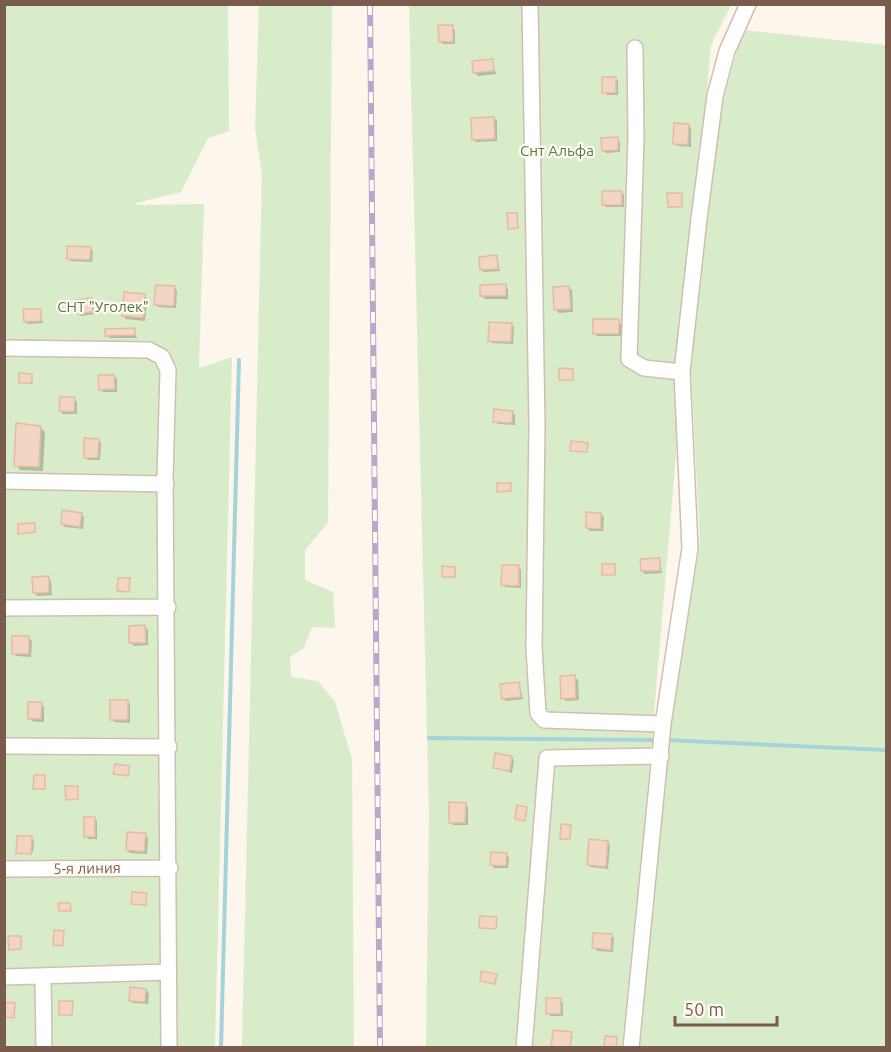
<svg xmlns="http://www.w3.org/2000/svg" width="891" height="1052" viewBox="0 0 891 1052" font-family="Ubuntu,sans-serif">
<rect width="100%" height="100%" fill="#fdf6ec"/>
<!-- green -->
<path fill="#d8ecc9" d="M5 5H228L229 131 208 138 181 192 136 203 137 205 204 204 199 368 232 357 215 1047 5 1048Z
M259 5H332L328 523 305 550V580L333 592 335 628 312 627 304 648 290 657 291 677 318 681 335 702 352 759 354 1047H242L262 174 255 129Z
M409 5H731L711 45 645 818 622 1047H426L429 813Z
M743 30 886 45V1047L636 1048 671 708 700 543 691 369 707 215 721 108Z"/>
<!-- shadow -->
<path fill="#0003" d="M452 27 455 30V44H443L440 41Z
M492 60 496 74 478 76 475 73Z
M616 79 618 81V95H607L604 92Z
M494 118 497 121V141L476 142 473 139Z
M688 125 691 128V147L678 146 675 144Z
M617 139 620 142V152L606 153 603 150Z
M621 192 624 195V207H606L603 204Z
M90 248 93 251 92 262 71 261 68 258Z
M497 257 500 271 484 272 481 270Z
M505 286 508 289V299H485L482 296Z
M175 288 177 291 176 308 158 307 156 304Z
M569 288 572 290 573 312 559 313 556 310Z
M144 296 147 299 145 321 126 319 123 316Z
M91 300 95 314 81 316 78 313Z
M40 310 43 323 28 324 25 321Z
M618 321 621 324V336H597L594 333Z
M511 324 514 327 513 344 492 343 490 341Z
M134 330 137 338H110L107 335Z
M114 376 117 379V392H103L100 389Z
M74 399 77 402V414H63L60 411Z
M512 412 515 415V425L498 424 495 421Z
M40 427 45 432 43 471 20 470 16 465Z
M98 440 101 443 100 460H88L85 457Z
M81 514 84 517 83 529 65 527 62 524Z
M601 514 604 517 603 531H590L587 528Z
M659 560 662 573 645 574 642 571Z
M519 567 521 570V588L505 587 503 584Z
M48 578 51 581 52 595 37 596 35 593Z
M145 627 148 630V645L134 646 131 643Z
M29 638 32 641 31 657 16 656 13 653Z
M575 677 578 680 579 700 566 701 563 698Z
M519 683 523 699 506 701 503 698Z
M127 701 130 704V723L115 722 112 720Z
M41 704 44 707V722L32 721 29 718Z
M511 757 514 760 512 773 495 767Z
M465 804 468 807V825H453L450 822Z
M94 818 97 821V839H88L86 836Z
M145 835 148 838 147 854 130 853 127 850Z
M31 838 34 841 33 852 19 851Z
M608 842 610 845 608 869 591 867 588 864Z
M506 854 509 857 508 868H494L492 865Z
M611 935 614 938 613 952 597 951 594 948Z
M146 990 149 993 148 1004 133 1003 131 1000Z
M560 1000 563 1003V1016H551L548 1013Z"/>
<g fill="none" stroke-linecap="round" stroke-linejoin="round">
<!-- stream -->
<path stroke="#a5d3da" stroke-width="4" d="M429 738 658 740
M665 740 886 750
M221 1048 239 360"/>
</g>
<!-- building -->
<path fill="#f3d5c3" stroke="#e6bba3" stroke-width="1.5" d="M438 25H453V42H439Z
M493 59 494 71 473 73 472 61Z
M602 77H616V93H602Z
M494 117 495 139 472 140 471 118Z
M674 123 689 124 688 145 673 144Z
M618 137V150L602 151 601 138Z
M602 191H622V205H602Z
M667 193H682V207H668Z
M507 213H517L518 228 508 229Z
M67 246 91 247 90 260 67 259Z
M497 255 498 269 480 270 479 257Z
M506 284V296H480V285Z
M156 285 175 286 174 306 154 305Z
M569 286 571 309 554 310 553 287Z
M124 292 145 294 143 318 122 316Z
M92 298 93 312 77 314 75 300Z
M23 309H41V321L24 322Z
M593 319H619V334H593Z
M489 322 512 323 511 342 488 341Z
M135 328V335L105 336V329Z
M559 368 573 369V380H559Z
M19 373 32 374V383H19Z
M98 375H114L115 389 99 390Z
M60 397H75L74 412 59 411Z
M494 409 513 411 512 423 493 422Z
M16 423 41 426 39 467 14 466Z
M84 438 99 439 98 458H84Z
M571 441 588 443 587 452 570 451Z
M497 483H511V491L497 492Z
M62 510 82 513 80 527 61 524Z
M586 512 601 513V529L586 528Z
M35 523V532L18 534V524Z
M660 558V571H641L640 559Z
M602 564H615V575H602Z
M502 565H519V586L501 585Z
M442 566 455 567V577H442Z
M49 576V593H33L32 577Z
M118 578H130L129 592 117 591Z
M145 625 146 643H129V626Z
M12 636H29V654H12Z
M575 675 576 698 561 699 560 676Z
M519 682 521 697 502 699 500 684Z
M110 700H128V720H110Z
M28 702H42L41 719H28Z
M495 753 512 756 510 771 493 768Z
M115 764 130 766 128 776 113 774Z
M34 775H45V789H33Z
M65 786H78V799L66 800Z
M449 802 466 803 465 823H449Z
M517 805 527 807 525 821 515 819Z
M84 817H95V837H84Z
M561 824 571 825 570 839H560Z
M127 832 146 833 144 852 126 850Z
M17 836H32L31 854 16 853Z
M589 839 608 841 606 867 587 865Z
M491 852 507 853 506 866 490 865Z
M132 892 147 893 146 905 131 904Z
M58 903H70L71 911H59Z
M480 916 497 917 496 929 479 928Z
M54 930 64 931 63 946 53 945Z
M593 933 612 934 611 950 592 948Z
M8 936H21V949L9 950Z
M481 971 497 974 495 984 480 981Z
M130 987 146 989 145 1002 129 1001Z
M546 998H561V1014H546Z
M59 1001H73L72 1015H59Z
M4 1002 15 1003 14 1018 4 1017Z
M553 1030 572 1032 570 1048H551Z
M605 1036 617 1037 616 1048H604Z"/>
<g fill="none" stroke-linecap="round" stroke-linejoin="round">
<defs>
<path id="minor" d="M530 4 537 425 534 648 538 713 544 720 663 724
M635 48 636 138 629 359 644 368 682 372
M4 348 149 350 162 357 168 370 165 478 169 1048
M4 481 166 484
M4 608 168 607
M4 746 169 747
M4 869 170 868
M43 976 44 1048
M4 977 168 972
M524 1048 547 758 661 756
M631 1048 663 724 690 548 682 372 699 219 715 96 727 51 748 4"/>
</defs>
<!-- minor casing -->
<use href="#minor" stroke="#d1beb0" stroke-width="18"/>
<!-- minor -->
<use href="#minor" stroke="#fff" stroke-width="15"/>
<defs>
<path id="rail" d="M370 4 380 1048"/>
</defs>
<!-- rail casing -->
<use href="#rail" stroke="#b9a8c9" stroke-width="6"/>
<!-- rail -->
<use href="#rail" stroke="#fffaf3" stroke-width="4" stroke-dasharray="11" stroke-linecap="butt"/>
</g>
<g text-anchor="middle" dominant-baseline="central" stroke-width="4.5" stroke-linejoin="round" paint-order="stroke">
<!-- park labels -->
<g font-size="15" fill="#537a41" stroke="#fffaf3">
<text x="557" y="150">Снт Альфа</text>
<text x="103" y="306">СНТ "Уголек"</text>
</g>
<!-- street labels -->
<g font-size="15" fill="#7a5c4d" stroke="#fffaf3">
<text transform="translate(87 868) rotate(-1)">5-я линия</text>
</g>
</g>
<!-- border -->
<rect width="891" height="1052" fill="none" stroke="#7a5c4d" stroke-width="12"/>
<!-- scale -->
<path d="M675 1016v9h102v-9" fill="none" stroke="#7a5c4d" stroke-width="3"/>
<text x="684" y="1016" font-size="18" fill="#7a5c4d" stroke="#fffaf3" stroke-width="4.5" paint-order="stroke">50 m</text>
</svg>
